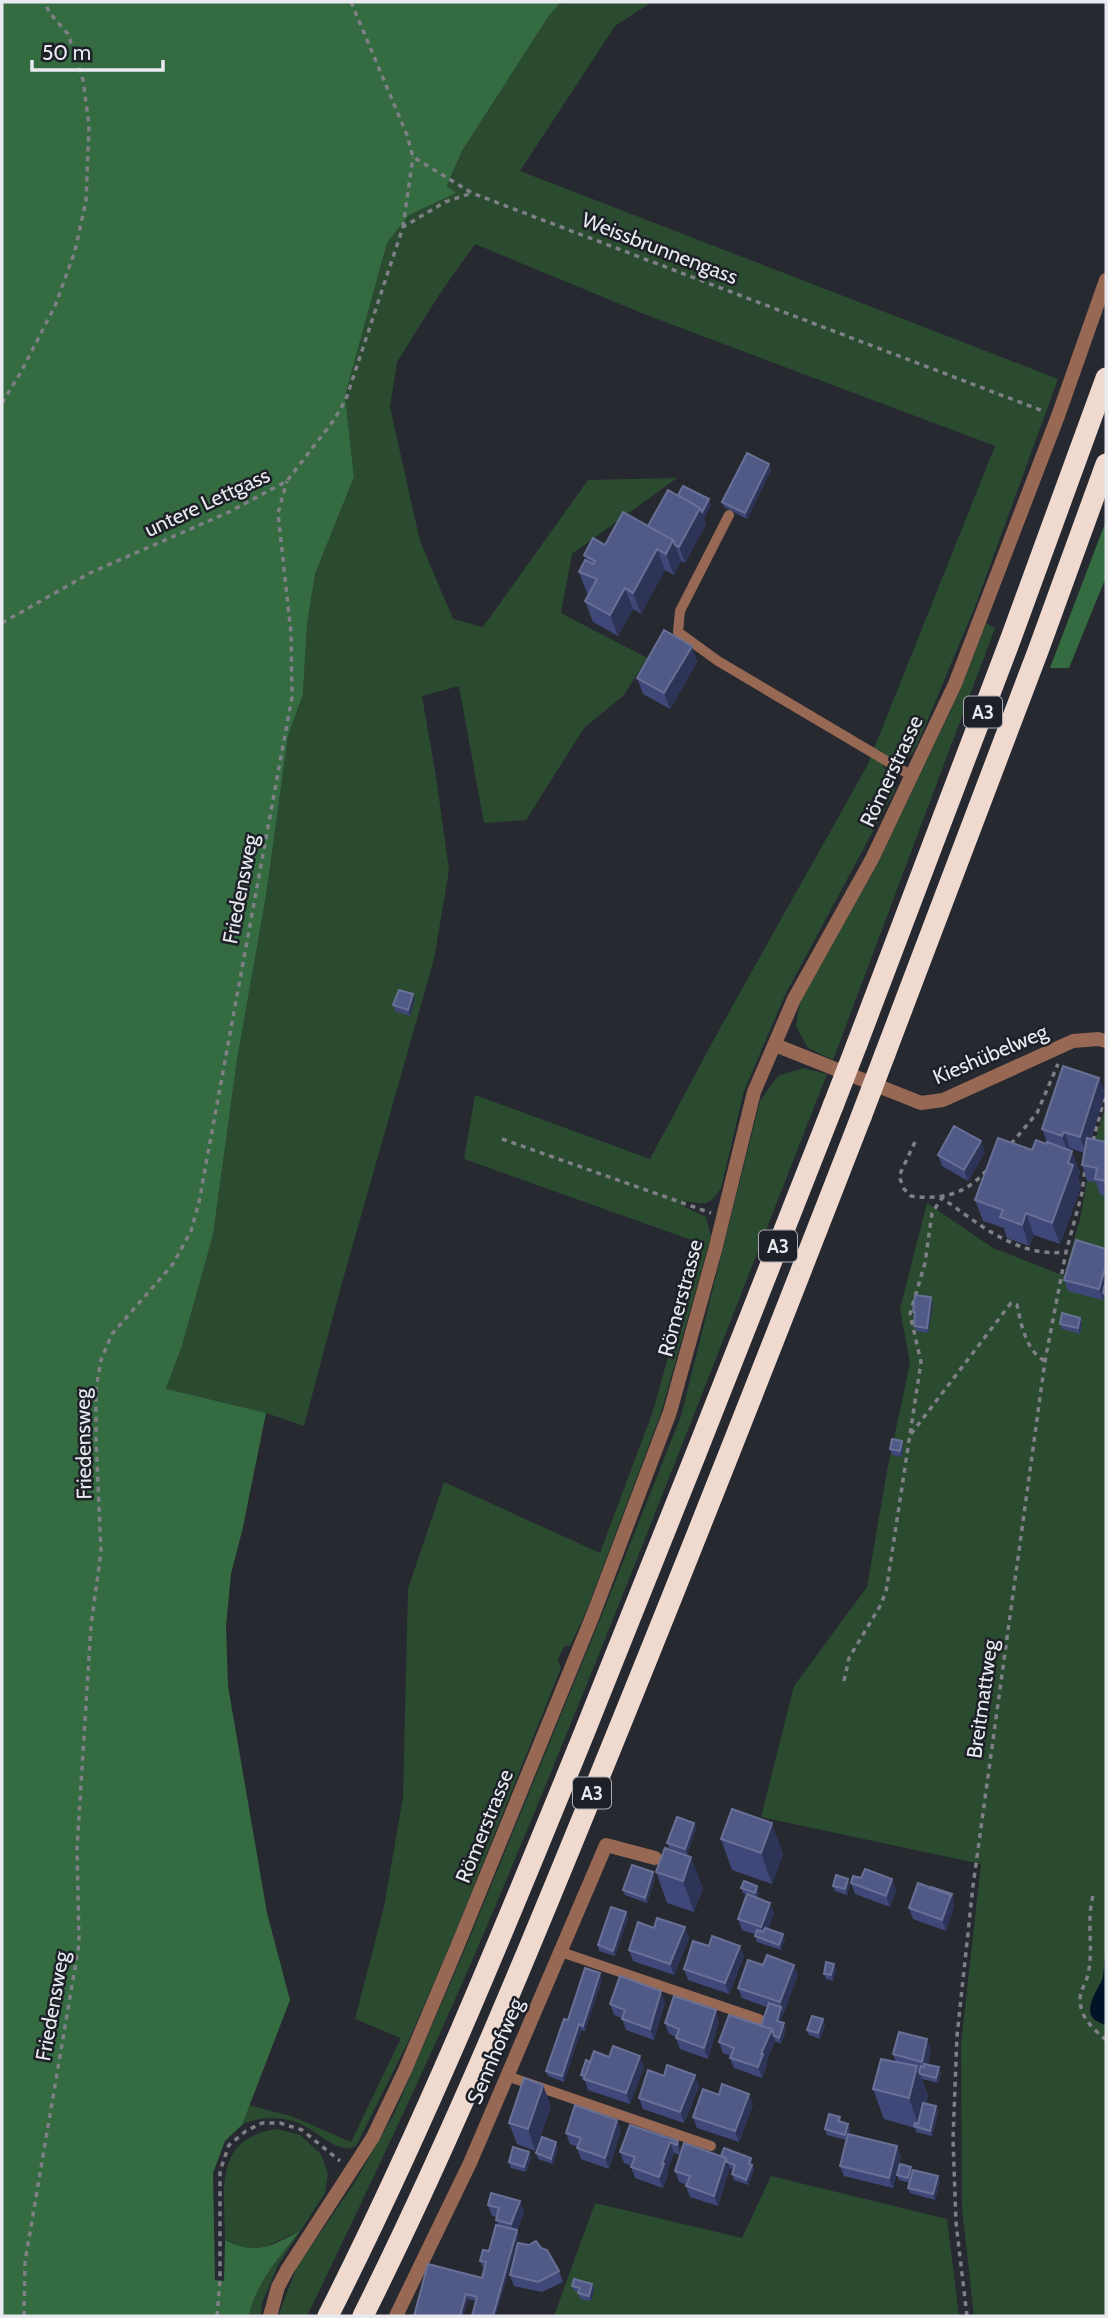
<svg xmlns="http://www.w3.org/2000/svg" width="1108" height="2318" viewBox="0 0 1108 2318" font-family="Cabin,sans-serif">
<rect width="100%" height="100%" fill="#272931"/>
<!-- green -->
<path fill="#2a4b30" d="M561 2H652L615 26 520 171 1058 379 976 604 920 738 912 754 901 760 888 756 883 766 892 776 895 790 785 995 744 1091 721 1188C708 1208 705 1204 684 1201L683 1206 706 1217 711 1236 661 1413 586 1612 570 1646H564L558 1660 561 1668 451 1943 408 2042 356 2146C338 2154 322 2135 306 2127 287 2116 261 2115 242 2125L248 2105 291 2116 351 2142 401 2038 355 2019 384 1907 403 1797 408 1589 444 1482 600 1553 653 1411 700 1243 464 1159 475 1095 650 1159 719 1030 867 766 995 446 644 314 475 244 439 295 397 362 390 407 420 541 453 619 483 627 588 480 677 478 572 554 561 613 647 658 624 695 584 728 526 820 484 823 459 686 422 696 436 777 449 870 434 959 340 1290 304 1426 266 1413 166 1390 182 1346 213 1235 237 1060 266 896 288 736 303 694 307 625 315 574 354 477 345 396 387 243 409 215 455 193 447 187 462 151 548 17Z
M986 623 995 628 833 1060 808 1048 796 1026 800 1002 876 867 959 693Z
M803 1068 827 1074C712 1368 599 1663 475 1954 422 2076 365 2196 307 2316H278L297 2267 353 2185 393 2116 465 1949 601 1617 681 1416 760 1101 778 1076Z
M1106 1106V1953C1103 1962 1105 1972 1102 1980 1094 1997 1078 2017 1106 2025V2316H974L962 2208 961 2044 981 1864 761 1817 794 1686 867 1587 887 1471 910 1363 900 1309 927 1203 993 1248 1064 1276 1080 1219 1086 1187 1090 1155Z
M277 2129 300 2135 321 2154 328 2173 325 2193 278 2265 262 2303 261 2316H249C255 2284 279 2257 298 2232 266 2244 261 2257 225 2240 225 2191 212 2138 277 2129Z
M771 2176 947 2219 959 2316H554L595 2203 742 2238Z"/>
<!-- forest -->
<path fill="#356b41" d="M2 2H561L548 17 462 151 447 186 456 193 409 215 387 243 345 396 354 477 315 574 307 625 303 694 288 736 266 896 237 1060 213 1235 182 1346 166 1389 266 1413 243 1527 231 1574 226 1626 228 1686 267 1913 290 2000 242 2125 225 2141 213 2173 215 2280 224 2281 225 2240C257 2256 270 2246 300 2231 280 2256 255 2284 249 2316H2Z
M1106 521V577L1069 668H1050Z"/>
<!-- water -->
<path fill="#001327" d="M1106 1953V2025C1078 2017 1094 1997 1102 1980 1105 1972 1103 1962 1106 1953Z"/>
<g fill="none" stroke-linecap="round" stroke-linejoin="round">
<!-- path -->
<path stroke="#7e8086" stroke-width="3.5" stroke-dasharray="5 5" stroke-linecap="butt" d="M351 2 407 135 413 157 472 193 1043 411
M403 227 413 157
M2 403 21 372 55 306 75 251 86 201 89 125 83 80 68 34 49 12 45 2
M2 623 90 573 229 512 287 481 334 420 346 399 403 227 445 202 472 193
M502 1139 711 1213
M1093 1141 1106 1092
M915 1142 899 1176 904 1189 911 1196C942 1200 964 1195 986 1171
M1011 1144 1037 1113 1058 1064
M911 1434 1011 1303 1017 1305C1021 1324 1026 1351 1045 1361
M844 1681 849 1658 879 1608 886 1592 921 1362 910 1314 925 1263 932 1213 942 1198C979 1224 1018 1258 1066 1252
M1093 1896C1086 1922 1094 1948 1088 1974 1085 1988 1076 1993 1082 2011 1086 2023 1097 2032 1106 2040
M24 2316 25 2262 79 1944 77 1848 91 1625 101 1552 96 1440V1389L101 1360 112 1334 173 1264 191 1231 199 1202 292 697 291 633 278 513 287 481
M217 2316 220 2281V2171L229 2145 246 2131 262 2123H280L302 2130 340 2161
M967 2316 956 2223 953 2139 957 2036 973 1886 1045 1361 1066 1252 1082 1193 1085 1169"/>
<!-- lane -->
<path stroke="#976854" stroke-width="10" d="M729 515 680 611 678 632 718 661 912 776
M561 1952 759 2019
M507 2076 711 2146"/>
<!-- street -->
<path stroke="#976854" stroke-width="14" d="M775 1045 921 1103 943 1100 1073 1041 1098 1039 1106 1041
M270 2316 278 2287 287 2270 373 2137 405 2070 457 1947 593 1615 670 1412 715 1250 754 1092 794 999 872 859 955 684 1058 416 1106 280
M396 2316 470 2163 606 1845 655 1858"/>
<!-- highway -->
<path stroke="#f0d9cf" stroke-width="21" d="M857 1044 1011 638 1106 378
M885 1054 1038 651 1106 464
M328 2316C424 2126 505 1928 585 1731 669 1523 751 1315 833 1106
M363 2316C455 2131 533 1940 611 1748 696 1539 779 1328 861 1117"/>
<!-- highway-bridge -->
<path stroke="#f0d9cf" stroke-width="21" d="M833 1106 857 1044
M861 1117 885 1054"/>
</g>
<!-- wall -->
<path fill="#3f4879" d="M769 464 771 470 747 519 724 507 722 502Z
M678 495 711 505 704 518 706 524 685 563 681 561 674 575 665 570 641 614 633 609 618 636 593 622 585 601 589 594 587 593 579 572 586 560 584 555 648 526Z
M692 646 697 662 670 709 643 694 637 678Z
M415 999 410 1016 395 1011 393 1005Z
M1099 1078 1105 1094 1091 1139 1106 1142V1196L1100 1195 1096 1182 1087 1181 1082 1165 1084 1153 1070 1148 1069 1150 1080 1172 1078 1178 1081 1187 1060 1244 1034 1235 1029 1246 1007 1238 1004 1228 983 1221 975 1200 1032 1150 1046 1144 1047 1142 1042 1129Z
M985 1152 968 1181 942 1166 938 1155Z
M1106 1249V1299L1104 1296 1103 1300 1068 1291 1064 1280Z
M933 1303 928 1333 916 1331 914 1326 915 1317 913 1312Z
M1080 1318 1082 1323 1080 1334 1062 1329 1060 1324Z
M903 1446 902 1457 892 1455 890 1449Z
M694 1823 696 1828 687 1855 669 1848 667 1843Z
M721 1839 783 1854 772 1884 732 1870Z
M653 1872 655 1878 647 1903 625 1895 623 1890Z
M656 1872 703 1888 694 1912 667 1903Z
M861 1878 892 1879 896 1890 890 1907 855 1894 851 1883Z
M848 1879 850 1885 847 1895 835 1891 833 1886Z
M741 1888 759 1892 757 1898 774 1913 768 1929 785 1939 781 1950 757 1942 755 1936V1934L742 1930 738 1919 747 1895 743 1893Z
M954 1899 953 1902 954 1906 946 1931 913 1919 909 1908Z
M626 1912 628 1918 615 1956 599 1951 598 1945Z
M685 1927 689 1938 674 1975 633 1961 629 1950 654 1928Z
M709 1946 744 1956 729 1994 688 1980 684 1969Z
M834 1964 836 1969 833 1981 826 1979 824 1974Z
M763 1965 798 1975 780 2022 786 2029 781 2044 775 2041 766 2063 767 2065 762 2078 734 2068 730 2058 731 2056 723 2053 719 2042 761 2026 767 2007 742 1998 738 1988Z
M600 1973 602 1979 585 2031 581 2030 564 2082 548 2076 546 2071 568 2020Z
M665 2002 654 2040 626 2030 622 2018 614 2015 610 2004Z
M823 2019 825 2025 820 2039 809 2035 807 2030Z
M719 2021 708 2059 680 2049 676 2038V2037L669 2034 665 2023Z
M931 2050 928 2065 941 2073 938 2083 922 2079 928 2096 926 2104 936 2106 938 2112 932 2136 916 2132 915 2128 884 2119 873 2089 896 2062 893 2054Z
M609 2057 644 2067 630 2104 588 2090 585 2081 583 2080 581 2075 590 2062Z
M664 2076 699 2086 684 2123 643 2109 639 2098Z
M719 2095 753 2104 739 2142 697 2128 693 2117Z
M551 2106 535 2151 517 2144 509 2123Z
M840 2117 841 2122 848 2124 850 2129 849 2134 901 2157 893 2188 844 2176 840 2166 846 2140 827 2135 825 2129Z
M630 2125 678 2141 682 2151 721 2156 751 2158 754 2170 748 2185 734 2180 732 2174 733 2169 729 2168 718 2206 690 2197 686 2186 687 2185 679 2182 675 2171 680 2155 674 2153 667 2172 668 2175 663 2188 635 2178 631 2167 632 2166 624 2163 620 2152Z
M621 2130 609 2169 581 2159 577 2148 578 2147 570 2144 566 2133Z
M558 2148 553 2164 538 2159 536 2153Z
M529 2152 531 2158 526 2172 511 2168 509 2162Z
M913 2171 938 2176 940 2182 935 2200 910 2193 908 2188 910 2183 899 2180 897 2175Z
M520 2201 524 2212 517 2231 519 2236 476 2301 468 2299 463 2316H414L482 2278 484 2267 482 2266 480 2261 489 2251 498 2225 496 2220 497 2217 492 2216 488 2205Z
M541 2248 559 2271 563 2282 542 2292 514 2286 510 2275Z
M592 2284 594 2289 591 2301 580 2299 578 2292 574 2291 572 2286Z"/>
<!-- shaded-wall -->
<path fill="#2e3457" d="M769 464 771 470 747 519 745 513Z
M709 499 711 505 704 518 706 524 685 563 679 547 700 508Z
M673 540 681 561 674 575 666 554Z
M657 549 665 570 641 614 633 593Z
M625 588 633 609 618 636 610 615Z
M692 646 697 662 670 709 664 693Z
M413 994 415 999 410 1016 408 1010Z
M1099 1078 1105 1094 1086 1153 1080 1137Z
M1064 1132 1070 1148 1068 1152 1062 1136Z
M981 1141 985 1152 968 1181 964 1170Z
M1072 1151 1080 1172 1078 1178 1081 1187 1060 1244 1052 1223Z
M1026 1213 1034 1235 1029 1246 1022 1225Z
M1106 1265V1288L1103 1293 1104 1296 1103 1300 1099 1289Z
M931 1297 933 1303 928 1333 927 1328Z
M1080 1318 1082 1323 1080 1334 1078 1328Z
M902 1441 903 1446 902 1457 900 1451Z
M694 1823 696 1828 687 1855 685 1849Z
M772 1823 783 1854 772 1884 761 1853Z
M691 1857 703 1888 694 1912 683 1881Z
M653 1872 655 1878 647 1903 645 1898Z
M848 1879 850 1885 847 1895 845 1889Z
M892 1879 896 1890 890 1907 886 1896Z
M757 1886 759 1892 757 1899 755 1893Z
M952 1894 954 1899 953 1902 954 1906 946 1931 942 1920 951 1895Z
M770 1903 774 1913 765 1938 761 1927Z
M626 1912 628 1918 615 1956 613 1951Z
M685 1927 689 1938 674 1975 670 1964Z
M783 1934 785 1939 781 1950 779 1945Z
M740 1946 744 1956 729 1994 725 1983Z
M834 1964 836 1969 833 1981 831 1975Z
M794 1965 798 1975 784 2013 780 2002Z
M600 1973 602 1979 585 2031 583 2026Z
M661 1991 665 2002 654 2040 650 2029Z
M781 2007 783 2013 779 2026 777 2021Z
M716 2010 719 2021 708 2059 704 2048Z
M823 2019 825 2025 820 2039 818 2033Z
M784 2023 786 2029 781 2044 779 2038Z
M579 2024 581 2030 564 2082 562 2076Z
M772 2029 775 2040 766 2063 767 2065 762 2078 758 2067 761 2054Z
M927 2039 931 2050 926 2072 922 2062Z
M640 2056 644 2067 630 2104 626 2093Z
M917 2066 928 2096 920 2129 909 2098Z
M939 2067 941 2073 938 2083 936 2078Z
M695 2075 699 2086 684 2123 680 2112Z
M543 2085 551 2106 535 2151 528 2129Z
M749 2094 753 2104 739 2142 735 2131Z
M936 2106 938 2112 932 2136 930 2131Z
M617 2120 621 2130 609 2169 605 2158Z
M848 2124 850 2129 847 2141 845 2135Z
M678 2141 682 2152 681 2156 677 2145Z
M556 2142 558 2148 553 2164 551 2159Z
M670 2142 674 2153 667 2172 668 2175 663 2188 659 2177 662 2164Z
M897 2146 901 2157 893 2188 889 2178Z
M529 2152 531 2158 526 2172 524 2167Z
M726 2158 730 2168 718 2206 714 2196Z
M751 2158 754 2170 748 2185 746 2180Z
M911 2167 913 2172 910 2184 908 2178Z
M938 2176 940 2182 935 2200 933 2194Z
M520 2201 524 2212 517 2231 519 2236 496 2316H493L515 2235 511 2224Z
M592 2284 594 2289 591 2301 589 2296Z
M466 2294 468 2299 463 2316H460Z"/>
<!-- building -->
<path fill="#515a86" stroke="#697096" stroke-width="2" d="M747 453 769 464 745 513 722 502Z
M683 486 709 499 702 512 700 508 678 495Z
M668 490 700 508 679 547 675 545 673 540 648 526Z
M623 512 673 540 666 554 657 549 633 593 625 588 610 615 585 601 597 579 579 572 585 560 593 564 595 561 584 555 593 538 605 545Z
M664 630 692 646 664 693 637 678Z
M399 990 413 994 408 1010 393 1005Z
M1063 1066 1099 1078 1080 1137 1064 1132 1062 1136 1042 1129Z
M954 1126 981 1141 964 1170 938 1155Z
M998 1138 1032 1150 1036 1140 1046 1144 1047 1142 1072 1151 1068 1163 1073 1165 1052 1223 1026 1213 1022 1225 1000 1217 1003 1210 975 1200Z
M1087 1138 1106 1142V1181L1095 1179 1097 1168 1082 1165Z
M1076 1240 1106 1249V1265L1099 1289 1064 1280Z
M1106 1279V1294L1103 1293Z
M915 1295 931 1297 927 1328 914 1326 915 1312H913Z
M1062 1313 1080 1318 1078 1328 1060 1324Z
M892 1439 902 1441 900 1451 890 1449Z
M732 1809 772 1823 761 1853 721 1839Z
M677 1817 694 1823 685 1849 667 1843Z
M665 1848 691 1857 683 1881 656 1872Z
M632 1865 653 1872 645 1898 623 1890Z
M865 1869 892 1879 886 1896 851 1883 853 1876 861 1878Z
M836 1875 848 1879 845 1889 833 1886Z
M744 1881 757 1886 755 1893 741 1888Z
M918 1883 951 1895 942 1920 909 1908Z
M931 1887 952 1894 951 1897V1895L930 1888Z
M747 1894 770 1903 761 1927 738 1919Z
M611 1907 626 1912 613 1951 598 1945Z
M657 1918 685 1927 670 1964 629 1950 638 1922 654 1928Z
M765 1928 783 1934 779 1945 755 1936 757 1930 763 1932Z
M712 1936 740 1946 725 1983 684 1969 693 1941 709 1946Z
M767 1955 794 1965 780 2002 738 1988 748 1960 763 1965Z
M826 1962 834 1964 831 1975 824 1974Z
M585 1968 600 1973 583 2026 579 2024 562 2076 546 2071 564 2019 568 2020Z
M620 1976 661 1991 650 2029 622 2019 625 2010 610 2004Z
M674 1996 716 2010 704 2048 676 2038 679 2029 665 2023Z
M769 2003 781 2007 777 2021 784 2023 779 2038 774 2036 772 2029 761 2026Z
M729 2015 772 2029 761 2054H763L758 2067 730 2058 734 2048 719 2042Z
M812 2016 823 2019 818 2033 807 2030Z
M899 2032 927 2039 922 2062 893 2054Z
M613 2046 640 2056 626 2093 584 2079 594 2051 609 2057Z
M881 2059 917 2066 909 2098 873 2089Z
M586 2060 590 2062 585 2076 581 2075Z
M924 2064 939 2067 936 2078 920 2074 919 2072 921 2066 924 2067Z
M667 2065 695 2075 680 2112 639 2098 648 2070 664 2076Z
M524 2078 543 2085 528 2129 509 2123Z
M722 2084 749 2094 735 2131 693 2117 703 2089 719 2095Z
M923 2103 936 2106 930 2131 914 2126 915 2123 918 2124Z
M575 2105 617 2120 605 2158 577 2148 581 2138 566 2133Z
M829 2114 840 2117 838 2121 848 2124 845 2135 825 2129Z
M630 2125 678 2141 677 2145 670 2142 662 2164H664L659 2177 631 2167 635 2157 620 2152Z
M848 2134 897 2146 889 2178 840 2166Z
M542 2137 556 2142 551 2159 536 2153Z
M684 2143 726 2158 714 2196 686 2186 690 2176 675 2171Z
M513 2147 529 2152 524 2167 509 2162Z
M724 2148 751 2158 749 2164 752 2165 746 2180 732 2174 735 2165 727 2162 726 2158 721 2156Z
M900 2164 911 2167 908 2178 897 2175Z
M913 2170 938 2176 933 2194 908 2188Z
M491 2193 520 2201 511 2224 496 2220 499 2208 488 2205Z
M496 2225 517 2230 493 2316H472L477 2297 466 2294 460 2316H414L428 2264 482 2278 486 2262 480 2261 483 2250 489 2251Z
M536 2241 541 2248 547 2250 559 2271 538 2282 510 2275 518 2243 529 2245Z
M574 2279 592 2284 589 2296 578 2293 580 2288 572 2286Z"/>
<g text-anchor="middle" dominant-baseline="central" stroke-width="5" stroke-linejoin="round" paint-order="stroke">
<!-- shield labels -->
<g fill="#1e2027" stroke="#abadb3" stroke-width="2">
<rect x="964" y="696.5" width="38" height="31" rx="5"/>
<rect x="759" y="1230.5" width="38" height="31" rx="5"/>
<rect x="573" y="1777.5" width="38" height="31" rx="5"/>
</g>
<g font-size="19" font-weight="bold" fill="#e8eaef">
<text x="983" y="712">A3</text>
<text x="778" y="1246">A3</text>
<text x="592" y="1793">A3</text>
</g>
<!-- street labels -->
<g font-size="21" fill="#e8eaef" stroke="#1e2027">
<text transform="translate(660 248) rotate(21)">Weissbrunnengass</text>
<text transform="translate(207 502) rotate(-25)">untere Lettgass</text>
<text transform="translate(891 771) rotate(-65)">Römerstrasse</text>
<text transform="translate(240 889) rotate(-79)">Friedensweg</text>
<text transform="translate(990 1054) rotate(-23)">Kieshübelweg</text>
<text transform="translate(680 1298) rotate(-75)">Römerstrasse</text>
<text transform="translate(83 1444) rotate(-91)">Friedensweg</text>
<text transform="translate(982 1699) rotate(-82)">Breitmattweg</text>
<text transform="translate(484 1826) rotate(-68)">Römerstrasse</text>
<text transform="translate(52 2006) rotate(-80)">Friedensweg</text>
<text transform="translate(495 2051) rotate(-67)">Sennhofweg</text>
</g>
</g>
<!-- border -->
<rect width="1108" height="2318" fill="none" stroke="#e8eaef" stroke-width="7"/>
<!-- scale -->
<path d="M32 60v10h131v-10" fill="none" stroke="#e8eaef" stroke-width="3.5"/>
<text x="42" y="60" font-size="21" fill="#e8eaef" stroke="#1e2027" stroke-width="5" paint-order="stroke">50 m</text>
</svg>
